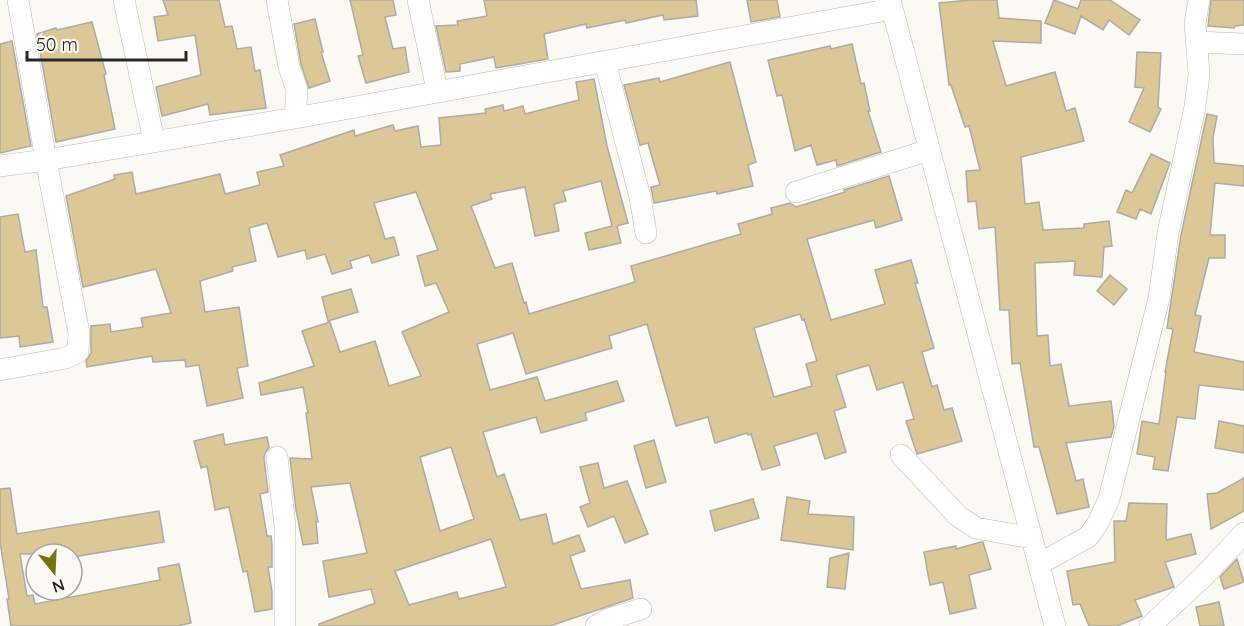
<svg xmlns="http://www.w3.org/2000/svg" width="1244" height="626" viewBox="0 0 1244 626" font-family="Quicksand,sans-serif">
<rect width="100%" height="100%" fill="#fbf9f3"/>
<!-- building -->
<path fill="#dcc796" stroke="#adaba6" stroke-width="1.5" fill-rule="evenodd" d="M163 0H219L225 27 232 26 237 49 251 47 255 71 260 70 266 108 210 115 208 104 162 116 156 87 201 75 195 35 158 41 154 17 168 15Z
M350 0H393L396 15 385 17 393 49 405 47 409 72 366 83 358 56 363 55Z
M484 0H696L698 16 664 20 663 15 626 23 625 20 587 28 586 24 544 34 548 59 496 68 494 57 460 64V71L446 72 436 26 458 25 457 21 487 16Z
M747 0H777L780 17 751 22Z
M970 0H997L999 18 1041 21V43L993 41 1006 86 1055 72 1066 111 1075 108 1084 141 1021 157 1025 204 1039 202 1043 230 1084 228V224L1109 221 1112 246 1104 247 1102 277 1074 275 1075 261 1035 263 1037 336 1048 335 1050 366 1061 364 1069 406 1111 401 1114 426 1111 437 1066 443 1076 481 1083 479 1089 507 1057 514 1039 447H1034L1020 363 1012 364 1009 310H1000L995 227 979 229 976 201 968 202 966 171 980 170 969 126 965 127 951 85H949L939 3Z
M1054 0 1078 9 1081 0H1110L1140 20 1129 35 1109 20 1103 30 1081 16 1075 34 1045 23Z
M1211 0H1244V25L1235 26 1234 28 1208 26Z
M315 19 323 52H321L330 81 309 88 301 64 294 24Z
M92 22 106 74 104 75 115 129 56 142 37 34 56 28 57 30Z
M12 41 31 146 0 153V44Z
M852 44 861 84 864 83 870 111H868L881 152 837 166 836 160 817 165 811 145 795 151 782 95 777 96 768 60 830 46 831 49Z
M1137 52 1161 53 1158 107 1161 109 1150 132 1129 122 1144 88 1135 87Z
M730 62 756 162 748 165 753 186 717 194 716 191 654 203 651 187 660 185 648 143 640 145 624 85 659 78 660 82Z
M594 79 607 146 628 223 617 226 621 243 589 250 585 233 612 226 601 181 563 191 566 201 554 204 559 231 535 236 525 187 490 194 492 199 471 206 495 268 512 263 524 303 526 302 529 314 635 282 631 266 741 234 738 224 772 214 771 208 790 203 796 207 845 192 844 190 889 176 902 220 876 228 874 220 807 239 831 320 885 304 875 270 911 260 918 283H915L934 348 922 352 932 387 937 385 944 410 952 408 962 441 917 454 906 421 914 419 903 382 877 390 869 365 836 375 846 407 834 411 846 452 825 459 817 433 774 446 780 465 762 470 751 434 748 435 747 433 715 443 708 417 676 426 647 324 609 336 612 348 526 374 513 333 477 344 490 390 537 377 545 401 617 381 624 401 585 413 587 420 541 433 536 417 483 432 497 477 504 474 520 520 546 514 553 544 579 535 585 551 570 556 581 589 630 580 633 598 550 626H319V624L375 603 371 589 329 597 323 561 367 553 350 483 311 487 318 522H316L318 543 303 545 296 510 290 458 312 459 306 413H308L303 387 261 395 259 383 314 366 302 331 330 322 340 352 375 341 389 386 421 376 402 332 449 312 436 283 425 286 417 256 438 250 416 192 374 203 385 239 394 237 399 255 372 263 369 255 350 261 352 268 332 274 325 254 307 259 305 250 278 257 267 223 249 228 256 261 232 267 233 271 200 281 205 312 239 307 248 366 237 368 243 398 207 406 199 365 186 367 185 360 153 362 152 356 87 367 86 361 91 353V326L110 324 111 332 143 327 141 318 171 313 156 269 83 287 66 196 115 179 114 175 132 172 136 194 220 174 225 194 260 185 257 172 284 166 280 155 354 130 355 136 393 125 395 131 418 126 421 147 441 145 439 118 486 113 485 109 503 105 504 111 523 106 525 114 579 100 576 82ZM800 314 802 320 804 319 817 361 806 364 812 386 774 397 754 328ZM451 447 474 519 440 531 420 457ZM491 539 506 587 459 599 457 592 409 605 395 571Z
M1207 114 1217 116 1213 138 1214 163 1244 166V186L1215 183 1210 235H1225V258H1209L1195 315 1201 316 1194 352 1244 362V390L1199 385 1195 419 1177 417 1168 471 1153 469 1155 457 1137 454 1142 421 1159 424 1166 372H1165L1173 329 1167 328 1181 235Z
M1151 154 1170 163 1151 214 1140 209 1136 219 1117 212 1126 190 1132 193Z
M18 214 25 252 36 250 43 307H47L53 342 20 347 19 336 0 338V217Z
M1110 275 1127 289 1114 305 1097 291Z
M351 289 358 312 328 321 322 297Z
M1219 421 1244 426V453L1215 448Z
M223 434 225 445 267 437 269 447 265 453 264 458 268 492 260 494 267 536H271L272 544V567H268L272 591V609L255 612 247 571 243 572 229 507 215 510 207 466 201 468 194 441Z
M654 440 666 482 646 488 634 446Z
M598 463 604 488 627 481 648 534 625 543 614 516 588 527 580 507 590 503 580 467Z
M1244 478V511L1211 529 1207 494 1217 493Z
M10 488 17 534 159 511 164 542 72 557V554H20L27 596 33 595 35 604 160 580 158 568 179 564 191 623 177 626H11L7 599H9L0 542V489Z
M787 497 810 501 808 514 854 517 853 550 781 540Z
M753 499 759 518 715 531 710 511Z
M1129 503 1167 504 1166 540 1191 534 1196 554 1165 562 1174 587 1135 600 1142 616 1117 626H1089L1080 604 1073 605 1067 571 1115 562 1114 521H1126Z
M981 542H983L991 569 969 575 976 608 950 614 943 582 930 585 924 552 956 546V549Z
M849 553 845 589 827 587 830 558Z
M1237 559 1244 582 1224 589 1220 577Z
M1219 602 1224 626H1200L1196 607Z"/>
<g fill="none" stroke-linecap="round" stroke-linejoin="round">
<defs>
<path id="minor" d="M124 0 154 141
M277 0 289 67 297 90 295 118
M418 0 437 90
M890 0 1055 626
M1196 42 1244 44
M605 62 640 197 646 233
M0 166 46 160 295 118 892 9
M796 192 929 150
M0 370 66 358 78 352 79 333 46 160 18 0
M901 455 958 516 976 528 1032 538
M277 457 285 525V626
M1039 564 1088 537 1098 523 1109 499 1159 298 1168 233 1195 107 1199 74 1195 23 1199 0
M596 626 609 619 641 609
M1150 626 1202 578 1244 533"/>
</defs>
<!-- minor casing -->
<use href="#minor" stroke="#bcb9b4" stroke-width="22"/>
<!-- minor -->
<use href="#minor" stroke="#fff" stroke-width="21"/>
</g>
<!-- north arrow -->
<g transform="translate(54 572) rotate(162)"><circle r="28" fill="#fbf9f3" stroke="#a7a5a1" stroke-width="1.5"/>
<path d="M0-4.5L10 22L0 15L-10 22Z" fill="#7a7112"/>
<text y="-9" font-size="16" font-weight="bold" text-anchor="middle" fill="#282826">N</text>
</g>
<!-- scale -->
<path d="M27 51v9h159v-9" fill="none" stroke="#282826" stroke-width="3"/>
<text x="36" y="51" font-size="18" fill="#282826" stroke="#fbf9f3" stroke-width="4.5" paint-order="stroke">50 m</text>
</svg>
